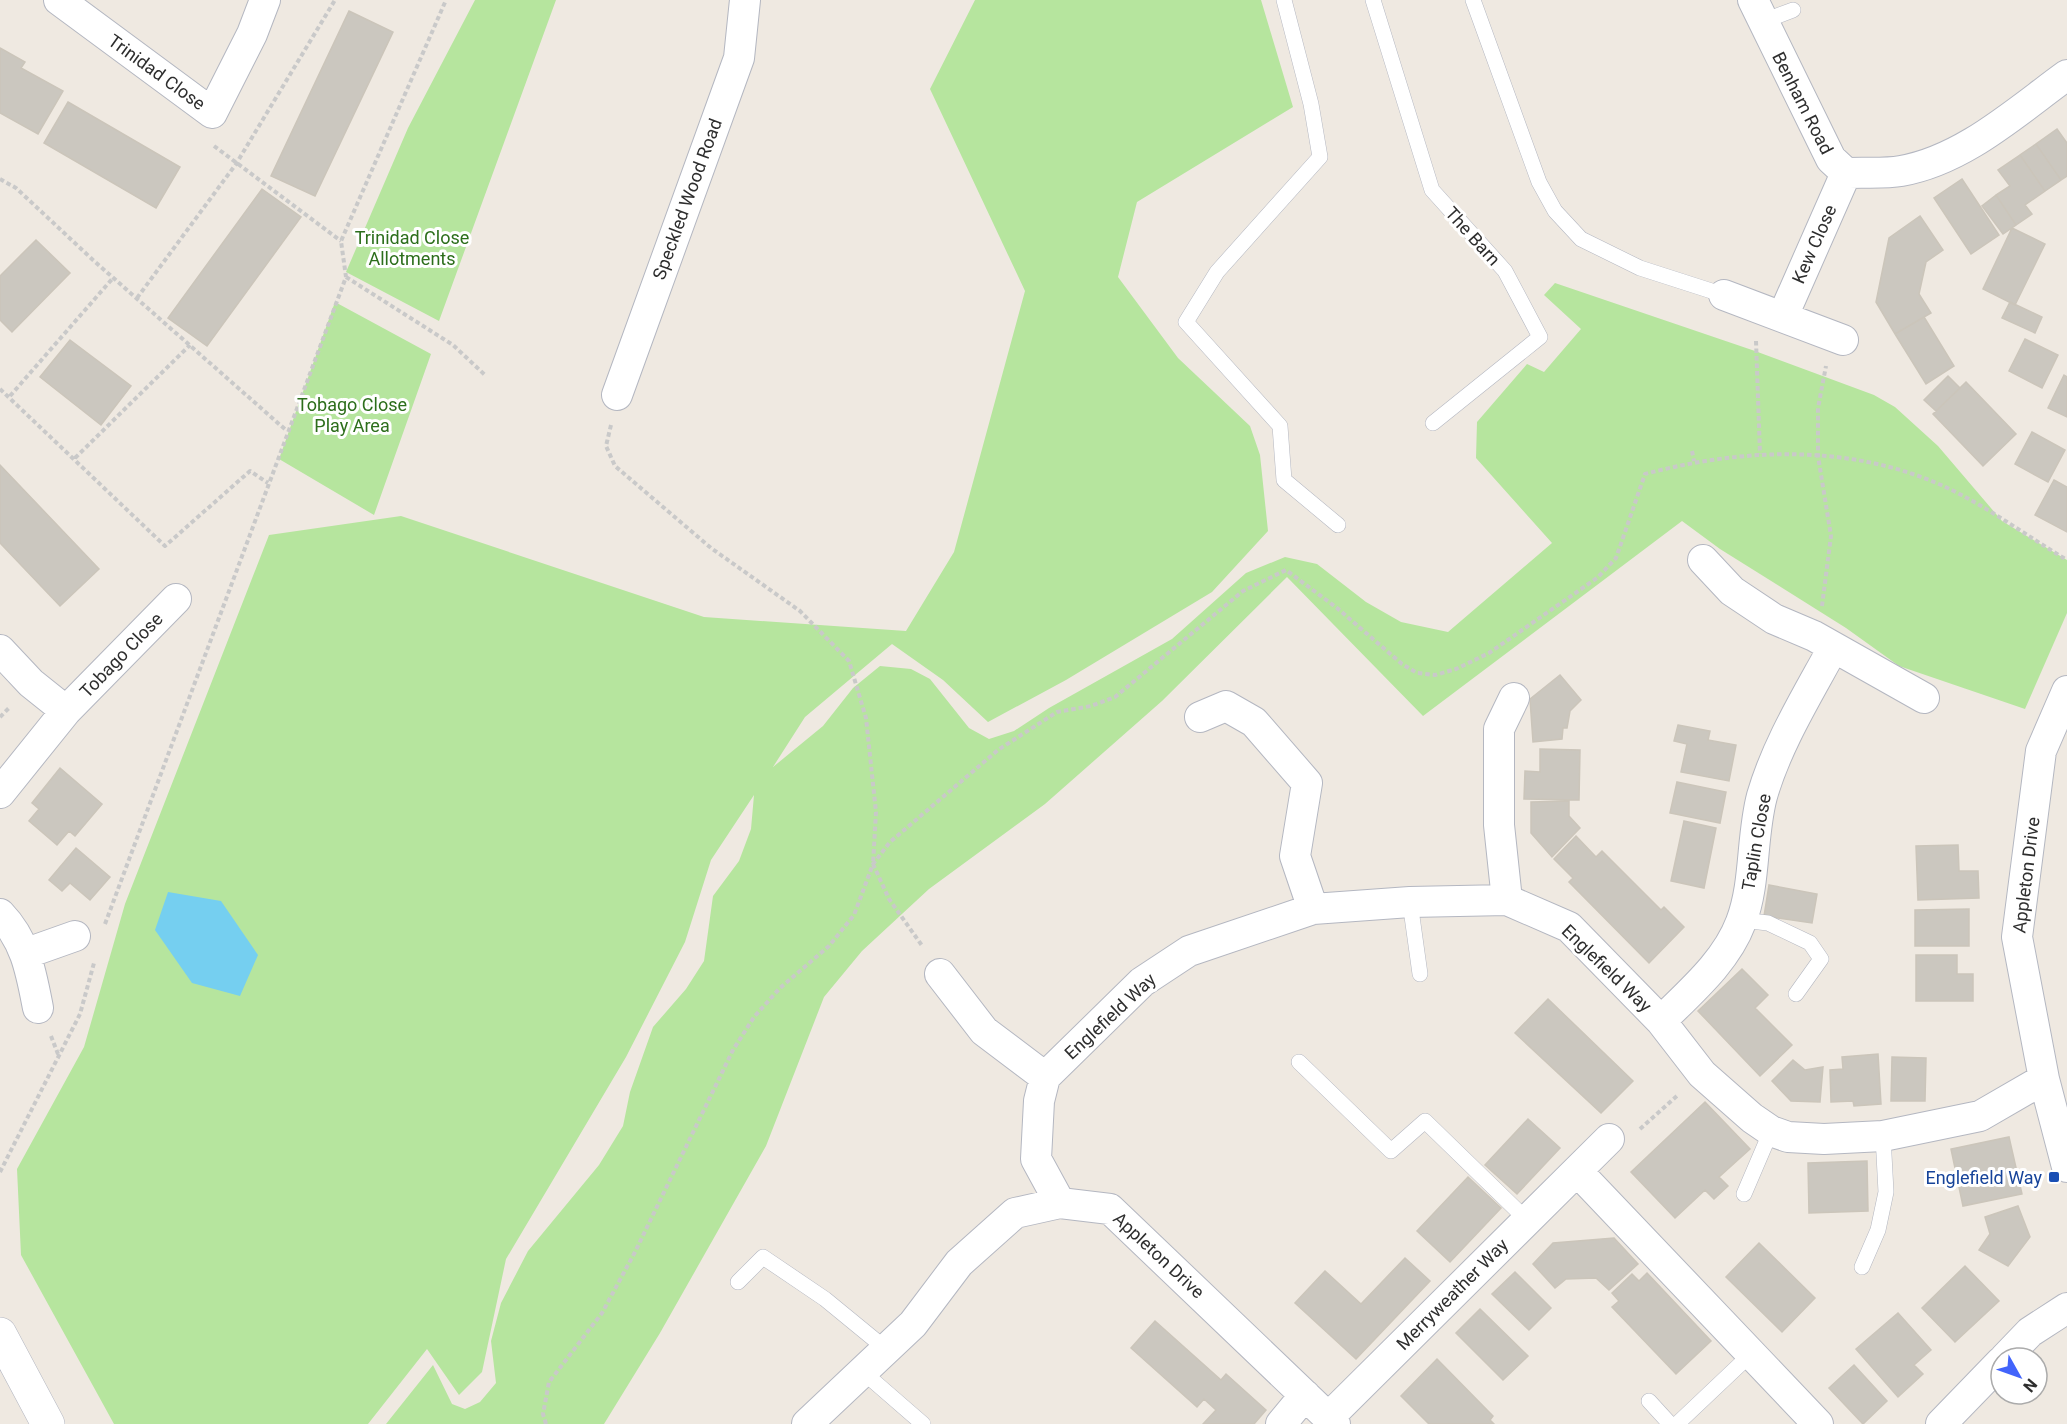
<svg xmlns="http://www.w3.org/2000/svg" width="2067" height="1424" viewBox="0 0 2067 1424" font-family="Roboto,sans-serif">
<rect width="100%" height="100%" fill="#efe9e1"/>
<!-- green -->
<path fill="#b6e59e" d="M475 0H556L439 321 346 272 408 128Z
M975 0H1261L1293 107 1137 202 1118 277 1178 358 1250 426 1260 455 1268 531 1212 592 1066 680 988 722 943 680 892 644 805 717 773 767 823 726 853 688 880 666 911 669 930 679 969 728 989 739 1014 731 1049 708 1172 639 1246 573 1285 557 1317 564 1366 602 1401 622 1448 632 1552 543 1476 458 1477 422 1527 364 1544 372 1581 329 1544 295 1555 283 1755 351 1874 395 1895 407 1938 446 2002 521 2067 560V613L2025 709 1899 666 1846 628 1720 549 1682 521 1423 716 1287 577 1162 701 1045 804 929 889 862 951 824 997 766 1146 660 1333 604 1424H386L433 1365 452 1404 465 1409 480 1402 496 1383 491 1341 501 1303 528 1251 599 1165 623 1126 630 1092 653 1027 686 989 704 961 713 896 739 861 751 829 754 795 711 860 685 942 626 1057 506 1259 482 1372 459 1395 427 1349 368 1424H114L21 1255 17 1169 84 1047 125 904 269 535 401 516 704 617 906 631 954 552 1025 291 930 89Z
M335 302 431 354 374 515 279 459Z"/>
<!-- water -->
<path fill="#75cff0" d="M168 892 221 901 258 955 240 996 192 983 155 930Z"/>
<!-- building -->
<path fill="#cbc7bf" stroke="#cbc5ba" stroke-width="1.5" d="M349 11 393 32 315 196 271 176Z
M0 48 25 62 21 68 63 91 38 134 0 113Z
M68 102 180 167 156 208 44 143Z
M2057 129 2067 143V176L2061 180 2036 144Z
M2036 144 2061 180 2045 191 2020 155Z
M2020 155 2045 191 2025 205 2032 214 2016 225 1996 195 2010 186 1998 170Z
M1962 179 1999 235 1971 254 1934 198Z
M262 189 301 217 207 346 168 318Z
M1996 195 2016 225 2003 234 1982 206Z
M1920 216 1943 250 1926 262 1919 294 1931 313 1895 334 1876 302 1889 238Z
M2012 228 2045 244 2015 305 1983 289Z
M36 240 70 273 12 332 0 320V276Z
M2010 302 2042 317 2035 333 2002 318Z
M1924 317 1954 366 1926 384 1895 334Z
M2025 339 2058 355 2042 388 2009 371Z
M70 340 131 386 101 425 40 377Z
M2064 375 2067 377V417L2048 408Z
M1948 376 1960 388 1936 411 1924 400Z
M1966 382 2016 434 1983 466 1933 414Z
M2032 432 2065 450 2048 482 2015 464Z
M0 465 99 569 60 606 0 543Z
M2054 480 2067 487V532L2035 515Z
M1560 675 1581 700 1570 711 1567 728H1563L1562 739 1533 742 1530 699Z
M1678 725 1710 731 1708 740 1736 745 1729 781 1681 772 1687 744 1674 741Z
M1540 749 1580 750 1579 800 1524 799 1525 771 1540 772Z
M60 768 102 804 75 836 69 831 57 845 29 821 39 809 32 803Z
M1677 782 1726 792 1720 823 1670 813Z
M1569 801V816L1580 828 1552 857 1531 833V802Z
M1684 821 1716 828 1704 888 1671 881Z
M1576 836 1596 857 1602 851 1661 910 1664 907 1684 927 1649 963 1569 882 1573 878 1554 859Z
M1958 845 1959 871H1978L1979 898 1918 900 1916 846Z
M76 848 110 877 90 900 70 883 62 891 49 880Z
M1769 885 1817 894 1812 923 1764 916Z
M1969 909V946H1915V910Z
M1916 955H1957V974H1973V1001H1916Z
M1742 969 1768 995 1755 1008 1792 1045 1760 1076 1698 1011Z
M1548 999 1633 1081 1601 1113 1515 1033Z
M1878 1054 1881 1104 1854 1106 1853 1101 1831 1102 1830 1070 1843 1069 1842 1057Z
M1892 1057 1926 1058 1925 1101H1891Z
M1793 1060 1805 1070 1823 1067 1820 1102 1791 1101 1772 1081Z
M1705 1102 1750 1149 1719 1177 1728 1186 1714 1199 1705 1190 1675 1218 1631 1172Z
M1528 1119 1560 1148 1517 1194 1485 1165Z
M2009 1137 2022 1194 1963 1206 1951 1149Z
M1867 1161 1868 1211 1809 1213 1808 1163Z
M1468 1177 1501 1208 1450 1262 1417 1231Z
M2018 1206 2030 1237 2008 1266 1979 1250 1990 1234 1985 1217Z
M1614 1238 1638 1264 1609 1290 1596 1278 1566 1279 1555 1288 1533 1264 1553 1243Z
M1759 1243 1815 1298 1782 1332 1726 1277Z
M1405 1258 1430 1281 1356 1359 1295 1303 1325 1271 1361 1304Z
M1965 1266 1999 1301 1955 1342 1922 1308Z
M1515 1272 1551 1308 1529 1330 1492 1294Z
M1647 1273 1711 1341 1676 1374 1612 1307 1619 1301 1612 1293 1632 1274 1639 1281Z
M1480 1309 1528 1356 1503 1380 1456 1333Z
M1898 1313 1931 1350 1914 1365 1923 1374 1898 1397 1856 1349Z
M1155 1321 1221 1380 1226 1374 1266 1410 1254 1424H1203L1216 1410 1204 1399 1197 1407 1131 1348Z
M1437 1359 1493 1416 1490 1420 1494 1424H1429L1401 1396Z
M1854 1365 1887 1401 1863 1424 1829 1388Z"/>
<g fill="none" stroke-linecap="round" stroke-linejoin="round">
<defs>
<path id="service" d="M1284 0 1311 104 1320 157 1217 272 1186 322 1280 426 1284 480 1338 525
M1373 0 1432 190 1505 271 1540 337 1433 423
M1473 0 1539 182 1555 211 1581 239 1640 268 1724 295
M1761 22 1793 10
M1410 902 1420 974
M1742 920 1768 923 1810 943 1821 959 1796 994
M1299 1062 1391 1151 1425 1121 1527 1220
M1744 1194 1771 1131
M1862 1267 1878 1230 1886 1192 1883 1136
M738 1282 763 1257 825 1299 886 1349
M862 1371 923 1424
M1649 1401 1670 1424
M1677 1424 1751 1354"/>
<path id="minor" d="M59 0 212 113 252 34 265 0
M1753 0 1831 159 1846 173C1864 172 1884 174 1901 171 1964 160 2017 111 2067 75
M1724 295 1843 340
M1783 316 1846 173
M617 395 739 58 745 0
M1703 560 1732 591 1774 619 1814 636 1924 698
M0 650 31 683 66 711
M2067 691 2041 751 2017 937 2044 1079 2067 1167
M1200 717 1226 706 1254 722 1307 783 1295 856 1313 909
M0 793 66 711 176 599
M1507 900 1499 825V729L1514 698
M0 914C26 941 31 972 38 1008
M27 953 75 936
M940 974 984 1031 1045 1077
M1661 1021C1690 992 1726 962 1741 922 1756 883 1751 837 1762 796 1777 744 1807 696 1833 648
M1577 1171 1818 1424
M1060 1203 1036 1159 1039 1101 1045 1077 1142 982 1189 951 1313 909 1410 902 1507 900 1569 927 1661 1021 1702 1074 1752 1118 1771 1131 1788 1137 1824 1139 1883 1136 1980 1116 2044 1079
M2005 1358 2030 1332 2067 1308
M1328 1418 1609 1139
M807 1424 913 1324 959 1263 1015 1213 1060 1203 1110 1209 1335 1424
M1281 1424 1305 1395
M1941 1424 2001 1362"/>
<path id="tertiary" d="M0 1334 48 1424"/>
</defs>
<!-- service casing -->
<use href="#service" stroke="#b4b7c1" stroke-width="16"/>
<!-- minor casing -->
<use href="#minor" stroke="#b4b7c1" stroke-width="32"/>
<!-- tertiary casing -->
<use href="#tertiary" stroke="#b4b7c1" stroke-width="34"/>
<!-- path -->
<path stroke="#c9c9c9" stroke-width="4" stroke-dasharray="4.5 3" stroke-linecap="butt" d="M214 146 341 241
M0 179 16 188 93 260 287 431
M346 277 453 345 485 375
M137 298 236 164 335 0
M1756 341 1760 454
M0 389 165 546 250 471 268 483
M10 396 113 278
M611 425 606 446 615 466 711 548 800 611 849 661 866 718 876 812 873 864 889 899 923 947
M1692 451 1694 461
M75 458 190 345
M1822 606 1831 536 1818 456V408L1826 366
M0 717 10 707
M105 924 346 277 341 241 446 0
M51 1036 58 1054
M1640 1129 1679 1094
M0 1172 80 1014 94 963
M546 1424 543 1414 549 1382 602 1313 635 1252 733 1050 754 1017 780 988 829 946 854 915 873 864 890 842 998 750 1057 712 1091 706 1115 697 1243 591 1286 570 1337 608 1402 664 1417 673 1435 675 1456 669 1489 653 1597 578 1616 558 1645 474C1735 450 1834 444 1924 478 1975 497 2020 532 2067 560"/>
<!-- service -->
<use href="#service" stroke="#fff" stroke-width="15"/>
<!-- minor -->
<use href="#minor" stroke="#fff" stroke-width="30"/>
<!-- tertiary -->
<use href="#tertiary" stroke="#fff" stroke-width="33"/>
</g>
<!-- markers -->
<rect fill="#1a4fb4" stroke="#fff" stroke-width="2" x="2048" y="1171" width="12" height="12" rx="3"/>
<g text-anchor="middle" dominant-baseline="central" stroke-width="6" stroke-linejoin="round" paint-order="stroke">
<!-- street labels -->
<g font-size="18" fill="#2e2e2e" stroke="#fff">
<text transform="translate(157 72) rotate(36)">Trinidad Close</text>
<text transform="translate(1803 103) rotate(63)">Benham Road</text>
<text transform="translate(687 199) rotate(-70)">Speckled Wood Road</text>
<text transform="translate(1473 236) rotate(48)">The Barn</text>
<text transform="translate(1814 244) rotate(-66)">Kew Close</text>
<text transform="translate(121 655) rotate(-46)">Tobago Close</text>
<text transform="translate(1756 842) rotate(-80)">Taplin Close</text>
<text transform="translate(2026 875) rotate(-83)">Appleton Drive</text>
<text transform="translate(1607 968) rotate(44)">Englefield Way</text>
<text transform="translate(1110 1016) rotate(-43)">Englefield Way</text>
<text transform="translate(1159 1255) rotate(43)">Appleton Drive</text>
<text transform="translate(1452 1294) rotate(-45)">Merryweather Way</text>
</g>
<!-- park labels -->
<g font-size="18" fill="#2c6e1b" stroke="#fff">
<text x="412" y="237">Trinidad Close<tspan x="412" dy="21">Allotments</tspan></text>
<text x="352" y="404">Tobago Close<tspan x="352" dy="21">Play Area</tspan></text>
</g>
<!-- transit labels -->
<g font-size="18" fill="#164399" stroke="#fff" text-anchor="end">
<text x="2042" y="1177">Englefield Way</text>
</g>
</g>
<!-- north arrow -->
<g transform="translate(2019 1376) rotate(130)"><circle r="28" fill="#ffffff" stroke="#ababab" stroke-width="1.5"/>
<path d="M0-4.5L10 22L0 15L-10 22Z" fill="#4264fb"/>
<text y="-9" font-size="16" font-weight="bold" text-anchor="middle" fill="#2e2e2e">N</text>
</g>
</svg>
